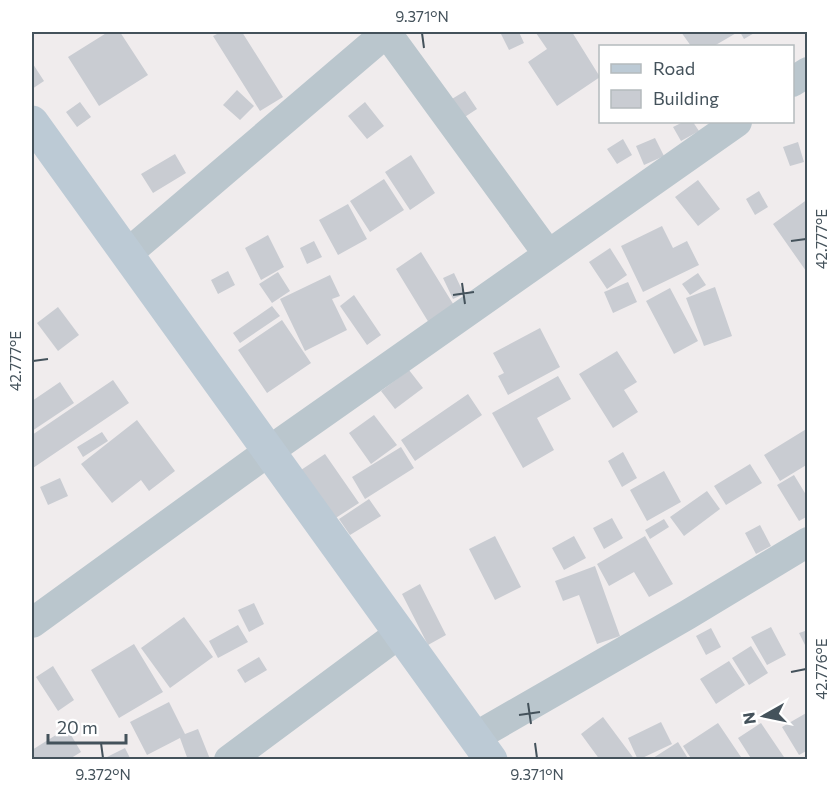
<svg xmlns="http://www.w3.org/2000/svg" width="839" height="791" viewBox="0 0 839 791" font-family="Commissioner,sans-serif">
<rect width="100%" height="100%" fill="#f0eced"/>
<!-- building -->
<path fill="#c9ccd2" d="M108 32H120L148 75 99 106 68 57Z
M221 32H242L283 97 260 111 213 36Z
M500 32H519L524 43 509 50Z
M538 32H572L600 77 557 106 528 62 547 49 536 33Z
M681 32H738L714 46H691Z
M740 32H756L744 39Z
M33 64 44 81 32 89V65Z
M237 90 254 106 240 120 223 105Z
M465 91 477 109 454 124 442 105Z
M80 102 91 117 77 127 66 112Z
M365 102 384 126 367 139 348 116Z
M683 122H693L699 131 681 141 673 127Z
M655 138 664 156 644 165 636 146Z
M623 139 632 155 617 164 607 149Z
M798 142 804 162 790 166 783 147Z
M175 154 186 173 153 193 141 174Z
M411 155 435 193 410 210 385 172Z
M384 179 404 210 370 232 350 201Z
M698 180 720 209 698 226 675 197Z
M759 191 768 207 755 215 746 199Z
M808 199V269L806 271 773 224Z
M348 204 367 239 338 255 319 220Z
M662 226 673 248 687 241 699 265 643 292 621 246Z
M268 235 284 267 261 280 245 248Z
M314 241 322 257 307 264 300 248Z
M610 248 627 275 607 289 589 262Z
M421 252 455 307 429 323 396 269Z
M228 271 235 285 218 294 211 280Z
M278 272 290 291 272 303 259 284Z
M454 273 464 294 453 299 443 278Z
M698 273 706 285 690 295 682 284Z
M330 275 340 296 332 299 347 330 305 351 280 299Z
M628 282 637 302 613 313 604 292Z
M715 287 732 336 704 346 686 298Z
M670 288 698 341 674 354 646 301Z
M354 295 381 335 367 345 340 306Z
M272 306 280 316 240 343 233 333Z
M58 307 79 335 58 351 37 323Z
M282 320 311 363 267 393 238 350Z
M540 328 560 367 508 395 498 376 504 373 493 353Z
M617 351 637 382 624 390 638 412 613 428 579 374Z
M409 370 423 388 395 409 381 391Z
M558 376 571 399 537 418 554 450 523 468 492 413Z
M113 380 129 403 33 468 32 435Z
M60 382 74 403 32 431V401Z
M468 394 482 415 415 461 401 440Z
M374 415 397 445 371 464 349 433Z
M137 420 175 471 149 491 141 480 112 503 81 464Z
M808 428V464L780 481 764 455Z
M102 432 108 441 83 457 77 447Z
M401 447 414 468 365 499 352 477Z
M623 452 637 478 622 487 608 461Z
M325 454 359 503 331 521 298 472Z
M750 464 762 483 726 505 714 486Z
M664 471 681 502 647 521 630 490Z
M794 475 808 498V516L799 521 777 485Z
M60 478 68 496 48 505 40 487Z
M707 491 720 509 684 536 670 517Z
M369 499 381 516 350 535 339 519Z
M612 518 623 538 604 549 593 528Z
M664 519 669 527 650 539 645 530Z
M760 525 771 546 756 554 745 533Z
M495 536 521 587 495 600 469 549Z
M574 536 586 558 564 570 552 548Z
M645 536 673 584 649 597 634 572 609 586 597 564Z
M595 566 620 636 597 644 579 595 563 601 555 581Z
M420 584 446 635 428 645 402 594Z
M254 603 264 624 249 632 238 610Z
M184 617 213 657 170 688 141 648Z
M238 625 248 642 218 658 209 641Z
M771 627 786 655 767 665 751 637Z
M711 628 721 647 706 655 696 636Z
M808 630V651L799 633Z
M134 644 163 692 119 718 91 670Z
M751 646 768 673 749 685 732 658Z
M259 657 267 670 245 683 237 670Z
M729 661 745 685 716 704 700 679Z
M53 666 74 700 58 711 36 677Z
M169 702 185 734 198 729 210 759 188 760 180 738 147 755 130 722Z
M808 712V750L799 755 782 727Z
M603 717 635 760H600L581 734Z
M661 722 672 744 638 760 628 738Z
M718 723 743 760H692L683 746Z
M761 723 786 760H752L738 738Z
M67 728 81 752 68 760H32V750Z
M678 742 689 760H650Z
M125 748 131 760H101Z"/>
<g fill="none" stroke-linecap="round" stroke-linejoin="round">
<!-- minor -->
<path stroke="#bac6cd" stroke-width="30" d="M386 32 548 254
M792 82 808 72
M127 254 387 32
M32 623 269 451 737 122
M475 737 687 615 808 542
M229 760 400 633"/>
<!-- secondary -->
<path stroke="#bccad5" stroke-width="33" d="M32 122 491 760"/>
</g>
<!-- ticks -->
<path fill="none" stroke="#44525b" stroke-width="2" d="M422 33 424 48M791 241 806 239M462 283 465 304M453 295 474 292M33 361 48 359M791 672 806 669M528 703 531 724M519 715 540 712M101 743 103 758M535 743 537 758"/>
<!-- border -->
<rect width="839" height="791" fill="none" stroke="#ffffff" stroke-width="66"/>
<!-- legend -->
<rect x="599" y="45" width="195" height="78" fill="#ffffff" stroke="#b4babd" stroke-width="1.5"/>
<rect x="611" y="64" width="30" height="9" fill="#bccad5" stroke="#b4babd" stroke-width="1.5"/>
<text x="653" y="75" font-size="18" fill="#44525b">Road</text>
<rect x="611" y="90" width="30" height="18" fill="#c9ccd2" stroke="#b4babd" stroke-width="1.5"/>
<text x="653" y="105" font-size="18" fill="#44525b">Building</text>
<!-- north arrow -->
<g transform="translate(764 716) rotate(261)" stroke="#ffffff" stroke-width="4.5" paint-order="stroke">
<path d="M0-4.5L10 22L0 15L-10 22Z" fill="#44525b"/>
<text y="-9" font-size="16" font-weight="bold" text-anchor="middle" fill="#44525b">N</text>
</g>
<!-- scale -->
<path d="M48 734v9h78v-9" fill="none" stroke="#44525b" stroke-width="3"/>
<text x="57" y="734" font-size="18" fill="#44525b" stroke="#ffffff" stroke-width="4.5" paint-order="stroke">20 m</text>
<rect x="33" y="33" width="773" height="725" fill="none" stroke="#44525b" stroke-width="2"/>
<g font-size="15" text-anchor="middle" fill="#44525b">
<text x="422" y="22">9.371°N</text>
<text transform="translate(822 239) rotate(-90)" y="5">42.777°E</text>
<text transform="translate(16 361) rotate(-90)" y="5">42.777°E</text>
<text transform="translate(822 669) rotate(-90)" y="5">42.776°E</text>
<text x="103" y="780">9.372°N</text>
<text x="537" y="780">9.371°N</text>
</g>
</svg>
